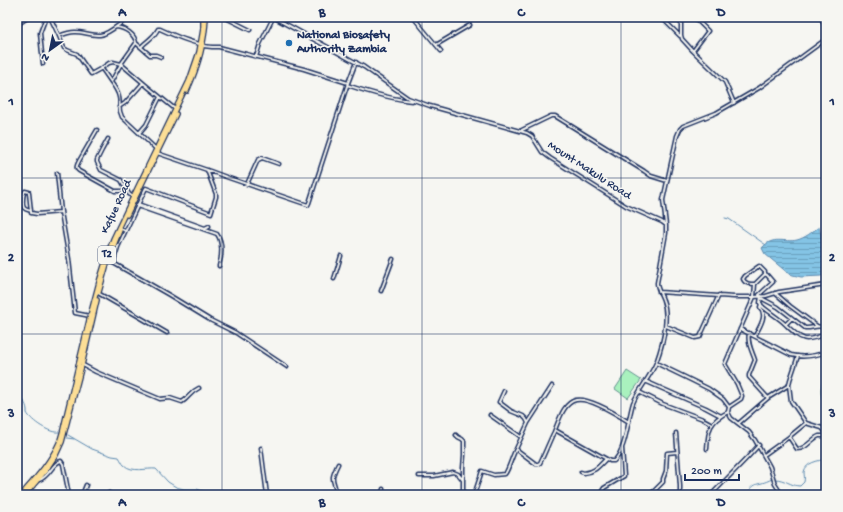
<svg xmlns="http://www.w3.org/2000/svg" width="843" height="512" viewBox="0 0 843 512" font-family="'Gochi Hand',sans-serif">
<defs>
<pattern id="forest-firs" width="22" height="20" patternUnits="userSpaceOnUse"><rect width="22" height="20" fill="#a9f1be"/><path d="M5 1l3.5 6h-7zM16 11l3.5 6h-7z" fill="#91cfa6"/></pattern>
<pattern id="water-rules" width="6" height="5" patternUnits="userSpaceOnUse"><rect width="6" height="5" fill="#84c4e5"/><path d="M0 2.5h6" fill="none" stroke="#6ba0bd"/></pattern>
</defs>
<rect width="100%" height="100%" fill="#f6f6f2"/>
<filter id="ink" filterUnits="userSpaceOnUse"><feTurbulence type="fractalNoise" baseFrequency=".025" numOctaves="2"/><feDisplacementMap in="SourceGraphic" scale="8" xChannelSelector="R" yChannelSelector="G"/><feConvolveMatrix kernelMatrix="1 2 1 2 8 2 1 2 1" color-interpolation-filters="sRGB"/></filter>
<g filter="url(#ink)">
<!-- forest -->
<path fill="url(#forest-firs)" stroke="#62908e" d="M826 377V408C821 398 818 387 826 377Z"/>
<!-- garden -->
<path fill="#a9f1be" stroke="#62908e" d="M627 371 641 380 628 398 615 389Z"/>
<!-- water -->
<path fill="url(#water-rules)" stroke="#5a88af" d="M819 227 826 257V274L821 276 801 277 789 274 765 254 762 248C773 235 784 243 797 240 805 238 812 232 819 227Z"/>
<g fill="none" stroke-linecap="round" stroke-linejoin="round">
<!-- stream -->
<path stroke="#5a88af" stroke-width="1" d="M725 218 729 219 766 245
M24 401C25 404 27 407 27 410 27 411 27 412 27 413 31 421 50 434 59 432
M68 435 92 449 112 456 119 457C121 460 122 463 124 465 132 473 147 468 156 469L168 482 176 487 184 489H197L214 495
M67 438 74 439
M775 479C785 479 791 486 800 486L804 482C805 478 804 475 804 472 806 462 818 461 826 459
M231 495 246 493 252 495
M750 495C749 485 754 485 762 483 765 482 768 481 772 479"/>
<defs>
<path id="minor" d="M50 17 59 36
M224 17 250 30
M273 17 364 67 408 98 430 106 527 133 532 136 542 152 550 158 626 206 662 222 666 225V233L657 283C657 289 661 294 663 300 666 308 666 319 665 327 664 339 660 352 656 363 650 377 639 389 633 403 628 419 626 450 614 461H610L555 430
M413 17 441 51
M661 17 680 36
M683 17 681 22V35L682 39 693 51 725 82 734 103
M821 17 826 29
M17 25 29 17
M116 27C125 28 135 34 136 43L121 64 111 82C114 86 118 92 119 97 121 105 117 107 122 117L156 149
M136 43 150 55H156L161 57
M436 45 470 25
M203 46 212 47H219L304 69 348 83
M141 47C148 39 153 39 158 29H160C173 35 186 41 200 44
M693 51 708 31 694 17
M256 57 260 44 273 18
M43 64 40 33 46 17
M102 68 91 74 77 54 67 50 64 48 59 36C64 34 69 32 75 32 83 32 91 35 100 35 110 34 121 22 130 17
M111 82 102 69V68L109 63 113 62 121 64 148 87 175 109
M347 85C368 92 390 99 412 101
M119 107 125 103 143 83
M97 130 79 161C77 165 75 168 79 171L115 191H120L127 190
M522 130 551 116H555L644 171 651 176 667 181
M139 133 146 125 160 97
M108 139 102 150 97 160V162L101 170 121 180 129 194 133 197
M157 153 210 171 229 178 308 205 309 203 348 83 356 62
M57 173 61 212 69 259 75 313 90 316
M247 184 258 160 262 158 279 164
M138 204 205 228 209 226
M137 206 217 234C223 242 222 256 219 266
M31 211 29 193V192L25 191C23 194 22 205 24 208 26 210 28 210 31 211V213L37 214 61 212
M666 225 663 200 677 136 680 129 683 126 716 113 759 88 826 39
M120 228 125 231
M108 260 169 295 210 320 236 333 287 367
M113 263 118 247 146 188 211 213 216 197V194L207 170
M334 279 341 256
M381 291 393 259
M659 292 734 297H754L766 296 779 292 826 285
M98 293 167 333
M775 293 790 306 817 326
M759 295 773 282 767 275 765 274
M761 296 760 303 761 305C768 312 778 317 785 324 802 340 803 343 826 334
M761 298 778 307 805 328C812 329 818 324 825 328
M786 324 792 318
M666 326 695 338 700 337 719 295
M740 329 791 355C803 358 815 356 826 352
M749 333C747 343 752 351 755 360L749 375V377L768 398
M755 336C759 327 768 316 760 307L761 304
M656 363 693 381 709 389 723 399 729 407 728 412 731 418 749 432 755 440 770 467 775 484 782 495
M83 365 96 372 160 399 170 398 182 402C189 398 190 392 199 388
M645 381 706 408 721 416
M552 386 528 423 516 449 536 464H538L540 463C545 453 549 442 554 432 559 421 563 403 576 400 589 397 618 415 629 422
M504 391 499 402 511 411 523 416 526 419 528 423
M639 392 663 404 703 419 712 424
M729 407 741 399 742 396 737 384 725 364 754 297 755 284 765 274V272L759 266 745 276 743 279C745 284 750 284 755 284
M490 415 521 437
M739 423 768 398 789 385 790 380 798 356
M806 423 822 428 826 433
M676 433 680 486V495
M456 435 458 437 462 439 464 441V455L463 468V495
M789 437 797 449C807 449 811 439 819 436 821 436 825 436 826 436
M261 448 267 495
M707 449C708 429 710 421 728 412
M764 455 789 437 806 423 791 401 789 385
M581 472 584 473C595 472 599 466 606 459
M419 476H434L453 472 458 474 463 480
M39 480C50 477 52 463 61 461L63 464 69 495
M17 491 20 495
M602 491 604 488 624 476 622 448
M109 493V495
M82 495 86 485
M337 495C334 478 329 482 338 464
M382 495 383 489
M474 495 482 471 494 475 505 474C509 469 512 456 516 449
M650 495 663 482V479L666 471 667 453 677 452
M711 495 747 458 759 445"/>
<path id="highway" d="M187 91C198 67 205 43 206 17
M127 215 176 114
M99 292 108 260 120 230
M21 495C35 479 50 463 59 443 61 437 63 431 64 425L90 316 99 282 108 253 113 239 133 197 189 81 199 52 203 29V17
M25 495 46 470 56 455 62 442 82 365 97 300"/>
</defs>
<!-- minor casing -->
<use href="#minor" stroke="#1b2f5e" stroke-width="5"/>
<!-- highway casing -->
<use href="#highway" stroke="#1b2f5e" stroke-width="6"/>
<!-- minor -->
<use href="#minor" stroke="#f6f6f2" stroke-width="2"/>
<!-- highway -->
<use href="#highway" stroke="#fcde96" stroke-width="3.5"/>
</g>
</g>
<!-- grid -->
<path fill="none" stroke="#1b2f5e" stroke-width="1" stroke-opacity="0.55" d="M222 17V495M422 17V495M621 17V495M17 178H826M17 334H826"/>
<!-- markers -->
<circle fill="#1f6fb2" stroke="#f6f6f2" stroke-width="1.5" cx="289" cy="43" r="4"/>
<g text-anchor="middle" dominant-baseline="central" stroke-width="3" stroke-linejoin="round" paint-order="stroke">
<!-- shield labels -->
<rect fill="#f6f6f2" stroke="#5d6b8a" stroke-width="1" x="98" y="246" width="18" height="18" rx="3"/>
<g font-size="11" font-weight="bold" fill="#1b2f5e">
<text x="107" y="255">T2</text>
</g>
<!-- poi labels -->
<g font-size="12" font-weight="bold" fill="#1b2f5e" stroke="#f6f6f2" text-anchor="start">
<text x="297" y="36">National Biosafety<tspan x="297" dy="14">Authority Zambia</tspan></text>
</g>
<!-- street labels -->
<g font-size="12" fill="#1b2f5e" stroke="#f6f6f2">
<text transform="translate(589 171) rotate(33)">Mount Makulu Road</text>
<text transform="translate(117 207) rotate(-65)">Kafue Road</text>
</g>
</g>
<!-- margin -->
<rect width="843" height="512" fill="none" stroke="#f6f6f2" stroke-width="44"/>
<!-- north arrow -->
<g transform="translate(50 50) rotate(213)" stroke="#f6f6f2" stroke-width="3" paint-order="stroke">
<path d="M0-3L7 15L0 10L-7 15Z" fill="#1b2f5e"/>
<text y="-6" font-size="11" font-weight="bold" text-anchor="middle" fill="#1b2f5e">N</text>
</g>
<!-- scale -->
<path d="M685 474v6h54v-6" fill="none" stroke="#1b2f5e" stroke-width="2"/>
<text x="691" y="474" font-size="12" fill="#1b2f5e" stroke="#f6f6f2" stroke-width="3" paint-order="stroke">200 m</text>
<rect x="22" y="22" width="799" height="468" fill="none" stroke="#1b2f5e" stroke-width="1.5"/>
<g font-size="13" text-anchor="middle" font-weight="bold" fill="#1b2f5e">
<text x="122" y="16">A</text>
<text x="322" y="16">B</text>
<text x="521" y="16">C</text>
<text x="721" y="16">D</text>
<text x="11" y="105">1</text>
<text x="832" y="105">1</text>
<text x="11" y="261">2</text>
<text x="832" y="261">2</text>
<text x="11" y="417">3</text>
<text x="832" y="417">3</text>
<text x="122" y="506">A</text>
<text x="322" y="506">B</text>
<text x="521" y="506">C</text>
<text x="721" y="506">D</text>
</g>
</svg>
